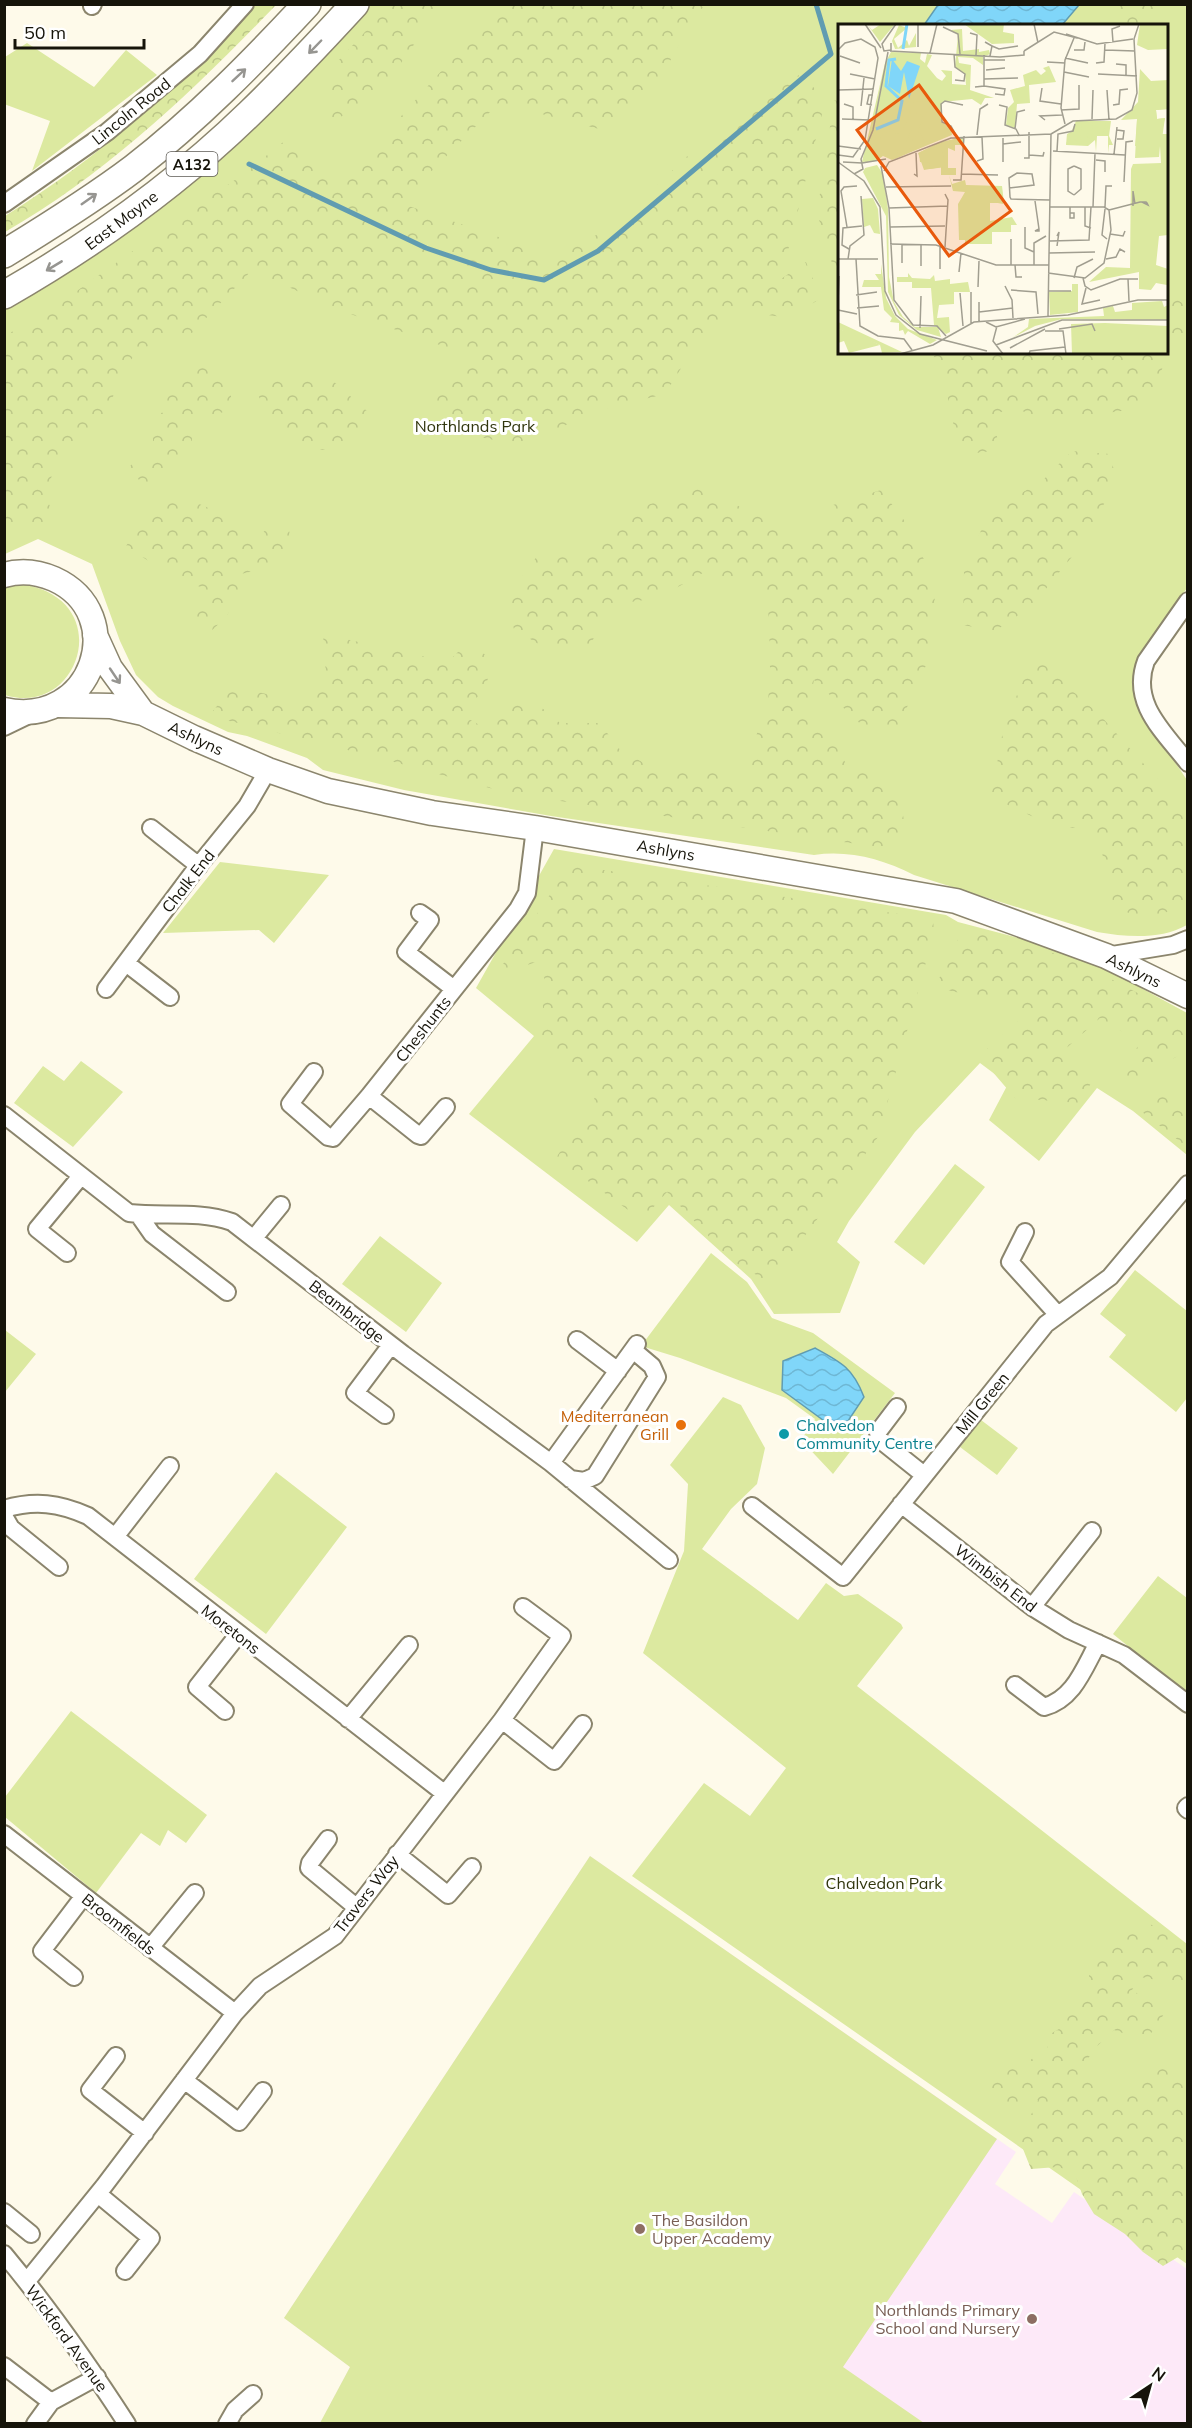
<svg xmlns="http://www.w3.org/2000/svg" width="1192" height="2428" viewBox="0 0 1192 2428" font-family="Mulish,sans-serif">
<defs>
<pattern id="forest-crowns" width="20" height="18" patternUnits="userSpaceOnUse" patternTransform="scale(1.5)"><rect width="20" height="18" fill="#dce9a0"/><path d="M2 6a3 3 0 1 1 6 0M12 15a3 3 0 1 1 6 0" fill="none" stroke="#bcc788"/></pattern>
<pattern id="water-waves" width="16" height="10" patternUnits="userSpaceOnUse" patternTransform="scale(1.5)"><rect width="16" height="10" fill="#80d6f9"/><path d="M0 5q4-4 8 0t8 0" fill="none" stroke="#6eb7d4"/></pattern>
</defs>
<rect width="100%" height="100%" fill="#fefaea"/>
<!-- education -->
<path fill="#fde9f8" d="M590 1856 1016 2152 995 2184 1052 2223 1074 2192 1187 2269V2423H320L350 2367 284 2318Z"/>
<!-- green -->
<path fill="#dce9a0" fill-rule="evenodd" d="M371 5H1187V588L1142 654 1134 672 1133 688 1136 704 1187 780V925C1160 940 1127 937 1097 932L914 875C882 859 849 850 814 855L551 816 404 790 323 770 307 758 247 736 228 732 173 706 158 697 136 675 120 641 92 564 38 539 5 554V309L56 278 262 120ZM840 26H1166V352H840Z
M27 43 94 87 126 50 157 75 32 171 50 121 4 104 5 57Z
M20 584C118 597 81 719 5 695L4 588Z
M554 849 946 915 958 922 1077 953 1187 1013V1155L1133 1111 1097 1088 1039 1161 989 1120 1008 1084 980 1063 915 1132 849 1221 837 1242 860 1262 840 1313 774 1314 751 1279 669 1205 637 1242 469 1114 534 1036 476 988Z
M220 862 329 875 274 943 259 930 163 933Z
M81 1061 123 1092 73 1147 14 1103 43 1066 64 1081Z
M955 1164 985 1187 924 1265 894 1242Z
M380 1236 442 1283 406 1332 342 1284Z
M711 1253 747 1282 772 1318 813 1333 895 1393 833 1474 801 1440 815 1419 786 1398 680 1358 641 1346Z
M1135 1270 1187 1311V1398L1176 1412 1109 1357 1126 1335 1100 1314Z
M5 1330 36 1354 5 1392Z
M723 1397 741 1405 765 1448 757 1484 731 1509 702 1549 798 1620 826 1583 844 1596 858 1594 901 1624 903 1628 857 1686 1187 1944V2264L632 1876 704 1783 750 1816 786 1768 643 1653 684 1551 688 1484 670 1465Z
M981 1420 1018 1448 997 1475 960 1447Z
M276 1472 347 1527 266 1634 194 1579Z
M1158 1576 1187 1598V1694L1113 1634Z
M71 1711 207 1815 186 1843 168 1830 160 1846 141 1833 96 1893 5 1817V1797Z
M590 1856 997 2139 843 2367 924 2423H320L350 2367 284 2318Z"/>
<!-- forest -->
<path fill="url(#forest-crowns)" d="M501 4 705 5 690 23 659 82 603 130 499 103 400 203 556 257 620 222 685 158 767 96 799 75 826 98 781 279 806 262 821 298 790 318 731 310 688 357 665 394 592 412 524 446 470 435 433 398 480 359 336 309 252 270 191 334 142 348 121 370 107 417 62 449 45 494 55 519 5 531V336L67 298 200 203 244 174 293 134 338 187Z
M254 5H276C194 90 108 173 5 232V216C98 158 180 86 254 5Z
M390 5H442L374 101 323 125 338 61Z
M1120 5V4L1163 5 1153 25H1110Z
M834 100 840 102 839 283 837 280 817 213Z
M1167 293 1187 306V333L1178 341 1179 347 1163 366 1152 400 1121 411 1049 421 1014 408 992 415 1000 450 960 455 940 361 929 353 1166 352Z
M217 367 231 389V410L198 419 193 432 190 453 173 463 165 478 146 484 125 471 134 462 153 453V426L157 414 173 410 162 399C179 368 182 368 217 367Z
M270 374 292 379 332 380 367 411C359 436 335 458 307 447 297 443 290 431 283 424 279 421 275 420 271 417 260 409 259 396 256 383Z
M1072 451 1110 454 1116 479 1101 510 1079 548 1032 606 995 631 963 625 964 572 989 511 1041 482Z
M698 489 786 526 798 541 821 536 833 505 881 490 910 528 936 587 928 661 898 727 869 732 814 680 808 708 830 732 845 762 900 793 905 829 899 850 512 794 372 756 209 716 233 686 295 701 327 689 323 634 448 662 465 645 493 658 486 686 463 716 487 729 513 699 542 708 560 723H600L618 748 654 769 681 768 699 775 722 768 739 787 749 778 752 747 768 704 770 668 769 620 765 584 703 573 658 598 617 604 588 647 540 645 514 629 505 601 537 556 589 548 647 505Z
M178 495 211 509 236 527 259 537 270 525 289 530 292 547 266 568 241 574V590L226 617 208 634 193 615 201 587 177 580 126 546 156 504Z
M1033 658 1053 661 1068 687 1099 714 1187 812 1184 903 1153 919 1114 909 1111 890 1096 828H1057L991 797 1004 725Z
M570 865 933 919 934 933 878 1137 770 1283 731 1260 667 1192 642 1220 556 1158 603 1085 541 1052 545 959 495 976Z
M963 929 1071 958 1187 1019V1055L1181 1054 1129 1084 1114 1074 1141 1043 1100 1018 1062 1052 1094 1079 1078 1103 1015 1098 979 1056 1031 1010 935 987Z
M1164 1092 1187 1095V1147L1137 1108Z
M1150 1924C1187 1946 1188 1944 1187 1988L1174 1983 1140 1977 1132 1990 1165 2012 1155 2029 1139 2045 1131 2036 1114 2030 1093 2050 1082 2070 1095 2089 1115 2095 1132 2084 1158 2061 1187 2064V2247L1178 2257 1163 2266 1143 2252 1125 2234 1094 2214 1082 2194 1074 2171 1057 2167 1031 2169 1023 2149 1019 2129 1030 2117 1038 2100 1015 2108 996 2101 991 2087 1005 2069 1028 2061 1046 2052 1052 2033 1059 2029 1081 1998 1089 1982V1964L1103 1958 1118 1939Z"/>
<!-- water -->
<path fill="url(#water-waves)" stroke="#609cb1" stroke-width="1.5" d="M938 5V4L1079 5 1062 25H924Z
M815 1348C841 1362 853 1368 864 1397L848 1421 827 1423 782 1390 783 1361Z"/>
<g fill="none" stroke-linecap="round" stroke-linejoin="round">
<!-- stream -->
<path stroke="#609cb1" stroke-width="5" d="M249 164 426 248 491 270 544 280 598 251 831 54 816 4"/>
<defs>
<path id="street" d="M92 6 93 4
M4 204 107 132 200 54 245 4
M1188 601 1146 661C1130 703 1164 732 1188 763
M4 727 33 713
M151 828 199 866
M420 913 430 920 406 952 454 989
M1106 956 1173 945 1188 939
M126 963 170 997
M106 989 195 870 247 806 268 770
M314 1072 290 1104 328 1137 333 1138 369 1096 518 909 527 893 535 828
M369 1096 418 1135 421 1136 446 1107
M4 1115 129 1213C164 1217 197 1210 232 1222L403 1354 551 1463 669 1560
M138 1214 152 1234 227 1292
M1025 1232 1010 1262 1058 1315
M254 1238 281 1205
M67 1253 37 1229 81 1176
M577 1340 618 1371
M897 1407 878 1432 879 1439 924 1475
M385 1415 355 1393 391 1345
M551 1463 637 1344
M570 1479 584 1481 595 1476 657 1377 652 1366 633 1350
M901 1504 1032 1607 1069 1630 1124 1655 1188 1704
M752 1506 843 1577 1046 1324 1110 1277 1188 1184
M4 1509C35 1500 59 1503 88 1516L444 1793
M4 1516 11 1528 59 1567
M115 1537 170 1466
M1032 1607 1092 1531
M1015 1685 1044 1707C1074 1699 1084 1668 1098 1643
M225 1711 197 1687 238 1635
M348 1719 409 1645
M502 1720 554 1761 583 1724
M1188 1806 1186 1808 1188 1810
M4 1834 235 2013
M328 1839 310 1863 309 1868 356 1907
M397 1854 448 1895 472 1867
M150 1948 195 1893
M74 1977 42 1951 83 1897
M116 2056 90 2090 145 2133
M184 2080 239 2122 263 2091
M98 2194 151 2238 125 2271
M4 2212 31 2234
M4 2254C49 2308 89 2365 127 2424
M27 2281 104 2186 235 2013 260 1986 335 1936 502 1720 562 1636 523 1607
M4 2366 51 2402
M35 2424 51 2402 97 2377
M227 2424 235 2410 253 2394"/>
<path id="secondary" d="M4 575C21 570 38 572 54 579 131 614 93 729 4 710
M95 635 110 668 143 713
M58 705 111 706 143 713 194 738 268 770 328 791 432 813 535 828 956 901 1106 956 1188 996"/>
<path id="primary" d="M4 254C48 227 93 199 134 168 197 119 253 62 307 4
M4 295C93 244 177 184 250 113 286 78 321 41 355 4"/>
</defs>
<!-- street casing -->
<use href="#street" stroke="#8b856d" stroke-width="20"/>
<!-- secondary casing -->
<use href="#secondary" stroke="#8b856d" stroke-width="27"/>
<!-- primary casing -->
<use href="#primary" stroke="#8b856d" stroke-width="30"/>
<!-- street -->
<use href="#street" stroke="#fff" stroke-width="16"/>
<!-- secondary -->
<use href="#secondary" stroke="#fff" stroke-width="24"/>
<!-- primary -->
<use href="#primary" stroke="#fff" stroke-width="27"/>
</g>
<!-- one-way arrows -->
<defs><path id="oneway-shaft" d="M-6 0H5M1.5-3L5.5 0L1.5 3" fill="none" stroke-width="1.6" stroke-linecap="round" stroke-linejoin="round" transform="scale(1.5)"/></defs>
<g stroke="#969591">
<use href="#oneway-shaft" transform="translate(315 47) rotate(134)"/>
<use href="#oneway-shaft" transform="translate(239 75) rotate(-43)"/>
<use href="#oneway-shaft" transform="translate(89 199) rotate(-35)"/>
<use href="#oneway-shaft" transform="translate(54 266) rotate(149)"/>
<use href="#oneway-shaft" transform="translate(115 676) rotate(56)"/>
</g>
<!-- markers -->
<circle fill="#e8710a" stroke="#fff" stroke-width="2" cx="681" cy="1425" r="6"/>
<circle fill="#0f9aa8" stroke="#fff" stroke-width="2" cx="784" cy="1434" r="6"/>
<g fill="#8d6e63" stroke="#fff" stroke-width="2">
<circle cx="640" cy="2229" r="6"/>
<circle cx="1032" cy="2319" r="6"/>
</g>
<g text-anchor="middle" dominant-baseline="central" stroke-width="6" stroke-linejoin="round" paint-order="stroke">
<!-- shield labels -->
<rect fill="#fff" stroke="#5c5a54" stroke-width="1.5" x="166.5" y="152" width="51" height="24" rx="4.5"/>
<g font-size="15" font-weight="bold" fill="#16140a">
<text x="192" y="164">A132</text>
</g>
<!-- street labels -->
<g font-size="16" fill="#16140a" stroke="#fff">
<text transform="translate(131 111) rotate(-39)">Lincoln Road</text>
<text transform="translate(121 220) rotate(-37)">East Mayne</text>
<text transform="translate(196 738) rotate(25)">Ashlyns</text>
<text transform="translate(666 850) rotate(10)">Ashlyns</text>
<text transform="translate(188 881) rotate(-52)">Chalk End</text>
<text transform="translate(1134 970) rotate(26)">Ashlyns</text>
<text transform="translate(423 1029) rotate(-52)">Cheshunts</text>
<text transform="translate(347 1311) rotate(38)">Beambridge</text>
<text transform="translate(982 1403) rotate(-51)">Mill Green</text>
<text transform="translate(996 1578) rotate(38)">Wimbish End</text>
<text transform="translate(231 1629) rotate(38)">Moretons</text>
<text transform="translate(366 1894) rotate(-52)">Travers Way</text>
<text transform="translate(119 1924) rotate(38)">Broomfields</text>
<text transform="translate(67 2338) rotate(54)">Wickford Avenue</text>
</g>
<!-- park labels -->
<g font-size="16" fill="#31360e" stroke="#fff">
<text x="475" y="426">Northlands Park</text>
<text x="884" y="1883">Chalvedon Park</text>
</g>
<!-- food labels -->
<g font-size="16" fill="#c56008" stroke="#fff" text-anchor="end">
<text x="669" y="1416">Mediterranean<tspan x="669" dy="18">Grill</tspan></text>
</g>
<!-- culture labels -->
<g font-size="16" fill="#0d838f" stroke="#fff" text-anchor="start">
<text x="796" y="1425">Chalvedon<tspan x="796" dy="18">Community Centre</tspan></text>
</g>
<!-- education labels -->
<g font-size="16" fill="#785e54" stroke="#fff" text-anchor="start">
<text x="652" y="2220">The Basildon<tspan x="652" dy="18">Upper Academy</tspan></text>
<text x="1020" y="2310" text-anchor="end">Northlands Primary<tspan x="1020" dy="18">School and Nursery</tspan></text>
</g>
</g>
<!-- overview -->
<g transform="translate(838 24)">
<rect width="330" height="330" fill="#fefaea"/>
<path d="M29 0 34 6 43 0H57L42 18ZM61 1 69 4 56 15 60 24 69 16 71 22 78 9V23L57 25 54 17ZM124 5 125 27 141 25V28L151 26 152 30 145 33V41L135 34 120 33 121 39 133 41 132 66 156 74H147L143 81 134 75 104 78 103 98 113 103 114 111 54 136 45 132 38 137 24 138 47 39 53 28 83 29 82 35 87 39 89 30 94 31 89 42 99 54 104 57 108 52 103 46 114 47V60L128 61 127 50 117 43 120 11 113 6ZM211 42 218 58 191 61 192 79 179 80 177 104 168 101 170 84 176 78 172 66 187 62 185 51 198 46 203 51 208 47 205 44ZM302 45 313 57 330 56V85L318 86 319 95 327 94 323 110H330V211L321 212 318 241 330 245V270L329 261 318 259 313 266 301 265V248L251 258 268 243 292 244 293 145 295 140 323 139 322 122 321 133 297 134 299 95 283 96 300 78ZM238 97H273L271 112 275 121H271L270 129V112H259L258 128 257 116 250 122 228 121 229 110 238 105ZM125 113V121H117V127L110 124V144H118V151H103V143L86 146 80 129 103 118ZM39 141 45 150 50 185 51 253 56 278 65 293 77 303H100L103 313 79 306 61 291 50 268 48 192 25 148 27 144ZM111 151 114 160 127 156 128 161 164 162 166 179H152V197L174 193 179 201H173V208H154V220H127V216H121L120 180 127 168 115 167ZM35 174 40 185 42 210 36 209 32 201 26 203 24 175ZM43 240 48 274 57 292 70 305 99 316 92 320 70 307 67 311 65 306 61 307V299L52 298 54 294 46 286 43 263H24L26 256H41L37 250H43ZM70 249 74 254 92 255 96 251 97 257 112 255V260L130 258 132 268H116V280L101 281 99 294 111 293 112 308 108 310 96 301 93 264H74V258H59V253H70ZM234 260H240V288L212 291 211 268 234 267ZM324 277 326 283 330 281V296L224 295 197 302 174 314 190 303 191 295 266 292 265 284 275 282 277 288 294 286V279ZM267 299 330 302V330H234L233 300ZM0 305 18 310 42 321 11 329 6 317 0 319Z" fill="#dce9a0"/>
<path d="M126 0H166L165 8 176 10V19L154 20ZM302 0H330V25L310 26 299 21ZM49 47 48 71 50 78 52 73 56 76V85L49 92 48 101 58 98 63 79 104 76V64H97V56L113 58 110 75 94 79 86 93 67 83 73 90 63 109 57 110V106L43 110 41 131 28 139 25 134 39 102H44L47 73 41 100 39 96ZM318 74H330V85L318 86 319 95 327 94 323 122H297L299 96H307L310 80ZM251 96 268 99 264 111 259 110V102L251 115 248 111 255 105 254 99 244 100 243 106 240 99 244 121H233L240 119 236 114 228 120 238 97ZM83 98 92 105 93 110 88 112 98 116 57 135 60 126 68 122 72 125 87 119 81 107 74 117 68 118 74 105 81 104ZM102 118 108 143 92 145 91 139 82 138 81 129ZM152 162H160L153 166 155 173 164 165 165 180 149 177ZM0 298 64 328 44 329 42 321 0 305Z" fill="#dce9a0"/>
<path d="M54 35 63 47 69 37 82 42 71 75 66 48 62 70 50 62Z" fill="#80d6f9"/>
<path fill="none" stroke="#80d6f9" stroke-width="3" d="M65 25 69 0M38 105 60 96 64 77 48 62 51 36 58 35"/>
<path fill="none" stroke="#a19e90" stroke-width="1.5" d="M27 0 43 24M196 0 200 19M105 3 120 10 122 30M132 9 139 11 138 31M228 10 259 20 295 15M147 18 154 22 152 32M275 18 274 5 282 2M53 19V26L46 27 44 20 58 0M154 22 161 25 180 22M80 23V0M0 26 7 19 23 15 37 23 40 34 27 116 15 133 0 131M236 26H246L247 18M267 26 297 27M52 27 162 33 186 31V27M186 27 216 8 239 14M92 29 99 0M116 30 117 43 127 50 126 57 117 56M2 32 22 39M227 34 250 39M146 36H167M209 38 227 39M258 39 266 38 267 19M278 40 288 41V51M148 46 167 44M226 48 251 53M12 50 37 55M260 50 299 52M146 55 180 54M146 62 167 65 166 71 157 70M137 63 146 62V31M204 64 202 77 223 80M0 66 36 65M269 66 271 96M6 80 15 83V95M34 81 29 80 31 71H35M161 81 169 83 167 101 178 105 181 111M275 81 281 80 282 66 290 65M23 82 26 54M223 86 241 85V61M4 95 32 96M254 95 255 66M207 96 202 92 224 91M227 100 223 84 227 36 236 14M177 105 179 88 187 86M213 110 235 97 278 95 294 86 299 69 296 15 301 0M139 111 142 85 150 80M119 113 113 102 104 98 103 80 107 77 125 81M165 114V138M279 115H285L286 107 279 106M165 120 183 118M0 122 23 125M215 127 287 131M219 127 220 110 235 107 237 100M276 130 279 103M191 131 205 132 206 128M186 134H191V108M258 136 267 137V148M139 137 145 135 144 113M0 138 26 157 42 183 47 267 58 291 82 310 149 327M5 138 24 139M24 139 48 135M43 142 51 184 56 276 75 301 99 302 108 312M46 147 51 138 113 114 213 110M16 150 25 145 23 135 35 106 50 28M76 150 79 152 78 129M123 150 160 151M115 156H123L126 112M286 158 288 118 295 117M48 163 113 162M171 164 196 161 194 150 179 149 171 154V155L172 173 173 175 212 176M236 171 230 167V145L236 142M236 171 243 165V145L236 142M197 177 201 205 197 207H201V205M295 182V167L297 180M212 183H266L271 186M247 183V202L253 204M255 183 257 129M267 183 268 162H274M51 184 110 182M267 185 264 211 269 215M271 186 302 178H308L309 179 310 181 304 178M232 189H236V194H232V183M9 203 3 167 6 163 19 162M52 203 107 202M187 203V224L196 228M272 210 285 212 287 207M219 212 221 208 219 222M173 215V241M212 217 251 216 253 183M52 220 98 221 158 241H211M107 223 110 176 107 170M11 225 4 221 5 204 24 202M211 229 257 228M0 235H40M10 235 12 222 26 211 23 172M18 235 22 302 40 312 66 315 74 326M268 235 278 233 282 225 287 228M64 239V220M177 241 178 253H184M196 241V219L208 212M83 242V220M102 245V222M121 248 123 229M210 249 247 254 266 239 273 206 271 186M236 254 239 243 255 235M245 254 247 262 253 266 282 255H300M290 255 291 277M167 262 174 276 175 294M140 263 141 237M248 264 244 280 262 276M173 266 198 268 200 290M210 267H233M133 268V299M122 269 125 302M18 271 39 268M141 278V298M0 279 1 252M19 284 41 282M0 286 19 290M141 288 175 284M210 292 213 110M148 298 158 303 187 295M159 302 155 317 165 330M82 304 83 272M221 305 254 300 257 307M207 307H225L228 330M158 321 224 296H330M172 324 207 305M62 330 95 321 136 298 230 291 300 276H330M191 330 192 327 227 323"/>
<path fill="#e8590c" fill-opacity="0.15" stroke="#e8590c" stroke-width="3" d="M81 61 173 187 111 232 19 106Z"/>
<rect width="330" height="330" fill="none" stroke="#16140a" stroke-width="3"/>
</g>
<!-- border -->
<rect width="1192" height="2428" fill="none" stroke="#16140a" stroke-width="12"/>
<!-- north arrow -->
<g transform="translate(1150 2386) rotate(36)" stroke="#ffffff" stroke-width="4.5" paint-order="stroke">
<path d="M0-4.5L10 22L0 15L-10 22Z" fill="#16140a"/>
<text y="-9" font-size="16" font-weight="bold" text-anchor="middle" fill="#16140a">N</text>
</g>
<!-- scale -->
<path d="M15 39v9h129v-9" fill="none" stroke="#16140a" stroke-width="3"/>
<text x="24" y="39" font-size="18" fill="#16140a" stroke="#ffffff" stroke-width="4.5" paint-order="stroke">50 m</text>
</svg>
